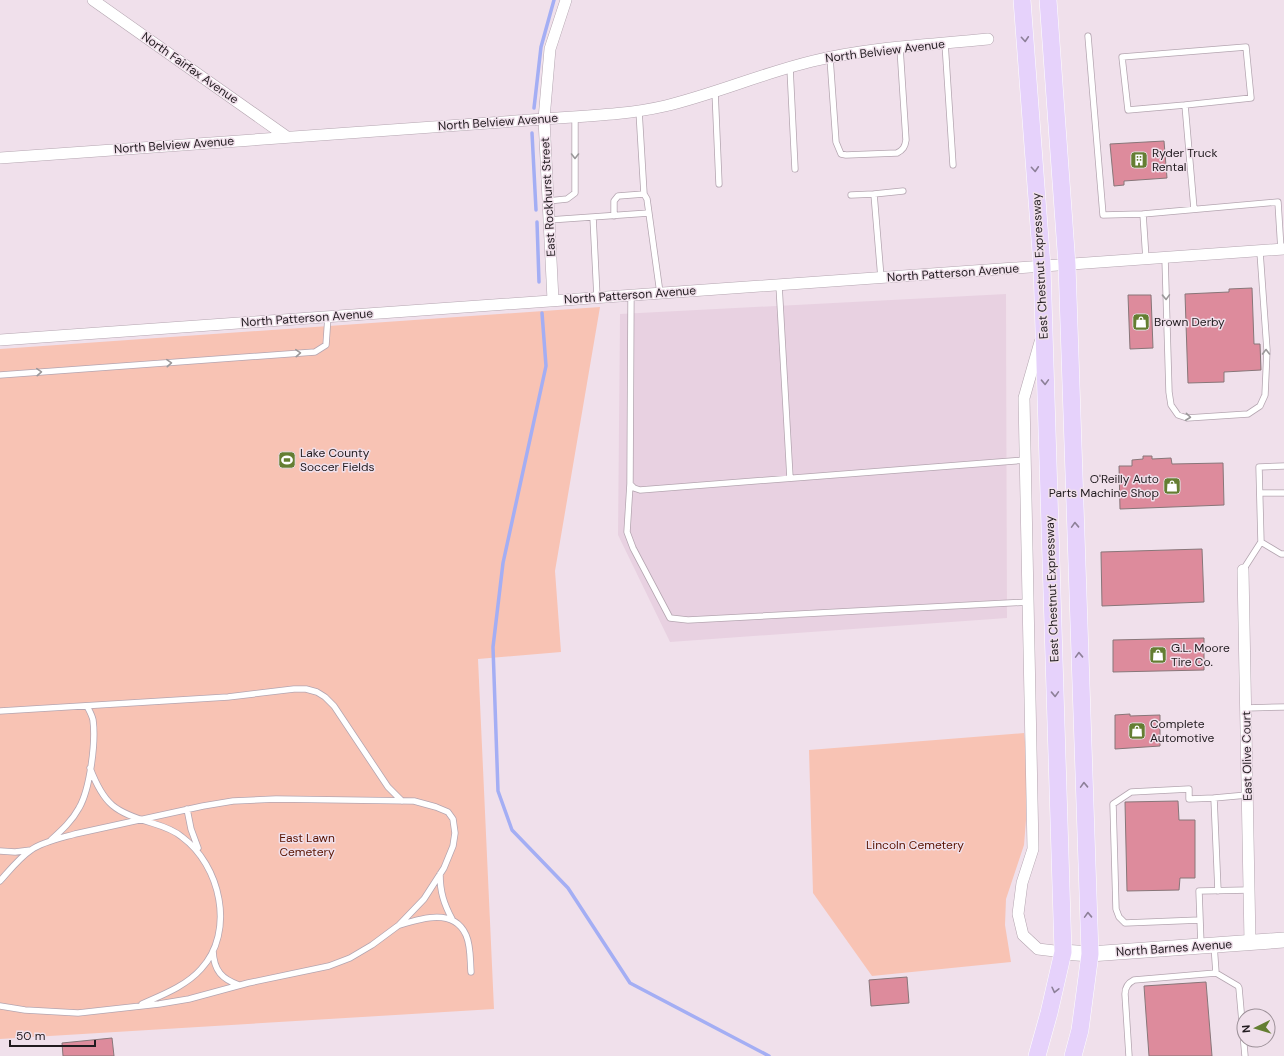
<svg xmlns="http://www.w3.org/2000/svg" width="1284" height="1056" viewBox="0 0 1284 1056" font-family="'DM Sans',sans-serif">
<rect width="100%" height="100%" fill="#f0e0eb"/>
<!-- built -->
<path fill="#e8d1e1" d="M1006 294 1007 618 670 642 618 535 620 314Z"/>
<!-- green -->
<path fill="#f8c3b4" d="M600 307 555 571 561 652 478 659 494 1009 0 1039V349Z
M1024 733 1026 751V820L1024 845 1006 899 1005 925 1011 962 872 976 813 893 809 750Z"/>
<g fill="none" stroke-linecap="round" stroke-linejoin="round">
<!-- stream -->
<path stroke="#a4aef4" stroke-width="3.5" d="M534 108 541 47 554 0
M532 133 536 210
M537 222 539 282
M542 313 546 366 503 563 493 647 498 791 512 830 568 888 630 983 769 1056"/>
</g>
<!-- building -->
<path fill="#dd8b9c" stroke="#887679" d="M1164 141 1167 178 1124 181V185L1114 186 1110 144Z
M1252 288 1254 344H1260L1261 370 1224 372V382L1188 383 1185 294 1229 292V289Z
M1128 295H1151L1153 348 1130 349Z
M1143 456H1152V459L1171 458 1172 464 1223 463 1224 505 1120 509 1119 466H1132V460L1143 459Z
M1202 549 1204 602 1102 606 1101 552Z
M1204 638V670L1113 672V640Z
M1130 714V716L1160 715V746L1115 749V715Z
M1178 801 1179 820H1195V878H1180L1179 890 1127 891 1125 802Z
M907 977 909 1003 871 1006 869 980Z
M1206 982 1212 1056H1149L1144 986Z
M112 1038 114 1056H63L62 1043Z"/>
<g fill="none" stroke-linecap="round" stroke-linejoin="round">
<defs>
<path id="lane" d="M1088 36 1103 215 1143 214 1146 259
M945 43 953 165
M830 58 836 142 841 154 846 155 897 153C903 150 905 147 906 140L900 48
M790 68 795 169
M715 91 719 184
M1185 105 1128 110 1122 57 1246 47 1251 98 1185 105 1194 209
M639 111 644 194 647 199 660 293
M874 194 903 191
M851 195 874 194 881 278
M548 201 567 199 575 193V117
M1143 214 1278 202 1281 250
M614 216V201L618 196 644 194
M593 217 597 297
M549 220 649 213
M1165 258 1169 392 1171 405 1178 415 1187 418 1248 414 1260 406 1265 395 1267 350 1260 252
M779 285 790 478
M631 295 630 484 634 488 640 490 1026 460
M0 375 315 352 326 345 328 316
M630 484 627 532 633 548 670 618 688 620 1029 602
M1260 493H1284
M1261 542 1281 554H1284
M1243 570 1261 542 1259 467 1284 466
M1246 708 1284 707
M0 711 228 697 294 689H306L317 692 325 697 334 706 388 787 402 801
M90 768C104 805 115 812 152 823 162 826 174 830 182 837 220 865 236 931 201 969 186 986 162 995 142 1004
M187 809 191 829 198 848
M51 840C62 830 72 821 79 808 90 789 96 742 93 720 92 715 89 710 87 706
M0 851 15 852 31 850
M440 874C440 892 444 904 452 919
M0 881C9 871 19 858 31 850 42 842 61 838 75 834L203 806 233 801 276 799 414 801 436 807 448 812 453 819 455 833 453 846 444 868 424 899 399 925 372 945 350 958 329 966 248 983 189 999 159 1004 78 1013 25 1010 0 1006
M1218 891 1214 798 1247 795
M1200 920 1125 923 1119 917 1116 909 1113 804 1131 792 1189 789V799L1214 798
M400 925C422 918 454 908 466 935 471 946 470 960 471 972
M1201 945 1199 891 1249 890
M1214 945 1216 973
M213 951C214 971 222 979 239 985
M1129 1056 1125 994C1125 987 1128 983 1134 980L1216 973 1238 986 1239 988 1245 1056"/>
<path id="street" d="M93 0 287 137
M0 158 544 119C584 116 626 115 665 106 715 94 763 73 813 61 870 47 929 45 988 39
M553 300 544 119 550 49 566 0
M0 340 1284 249
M1040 342 1024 398 1033 849 1022 883 1018 914 1023 935 1038 949 1063 952
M1243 570 1250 942"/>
<path id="secondary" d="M1063 952 1090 954 1284 940"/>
<path id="primary" d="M1022 0 1042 266 1063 952 1049 1013 1037 1056
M1048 0 1067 265 1090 954 1080 1030 1073 1056"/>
</defs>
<!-- lane casing -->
<use href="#lane" stroke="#b4a5b0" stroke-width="7"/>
<!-- street casing -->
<use href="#street" stroke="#b4a5b0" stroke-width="12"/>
<!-- secondary casing -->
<use href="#secondary" stroke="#b4a5b0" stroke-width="16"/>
<!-- primary casing -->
<use href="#primary" stroke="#fff" stroke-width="18"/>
<!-- lane -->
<use href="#lane" stroke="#fff" stroke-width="5.5"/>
<!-- street -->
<use href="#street" stroke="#fff" stroke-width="11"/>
<!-- secondary -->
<use href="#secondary" stroke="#fff" stroke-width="15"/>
<!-- primary -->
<use href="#primary" stroke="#e6d2fb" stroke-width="17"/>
</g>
<!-- one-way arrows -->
<defs><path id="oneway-chevron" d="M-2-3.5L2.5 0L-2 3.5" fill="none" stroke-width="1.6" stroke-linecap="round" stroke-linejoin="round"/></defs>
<g stroke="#8d8098">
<use href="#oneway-chevron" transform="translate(1025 39) rotate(86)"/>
<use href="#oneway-chevron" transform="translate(1035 169) rotate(86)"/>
<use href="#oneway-chevron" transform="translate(1045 382) rotate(88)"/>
<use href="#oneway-chevron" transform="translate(1075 525) rotate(-92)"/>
<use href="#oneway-chevron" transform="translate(1079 655) rotate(-92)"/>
<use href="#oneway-chevron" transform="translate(1055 694) rotate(88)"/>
<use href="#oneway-chevron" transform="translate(1084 785) rotate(-92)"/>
<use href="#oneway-chevron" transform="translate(1088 915) rotate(-92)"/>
<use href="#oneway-chevron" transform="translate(1055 990) rotate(103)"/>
</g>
<g stroke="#9b989a">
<use href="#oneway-chevron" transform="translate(575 156) rotate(90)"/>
<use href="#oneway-chevron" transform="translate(1166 297) rotate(88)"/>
<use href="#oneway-chevron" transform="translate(1266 352) rotate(-90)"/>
<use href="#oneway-chevron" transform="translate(298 353) rotate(-4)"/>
<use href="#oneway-chevron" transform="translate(169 363) rotate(-4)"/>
<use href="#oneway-chevron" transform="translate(39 372) rotate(-4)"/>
<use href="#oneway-chevron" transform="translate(1188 417) rotate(6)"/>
</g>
<!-- icons -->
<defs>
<symbol id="building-square" viewBox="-11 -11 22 22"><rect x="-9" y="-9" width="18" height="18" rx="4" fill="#647e32" stroke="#f0e0eb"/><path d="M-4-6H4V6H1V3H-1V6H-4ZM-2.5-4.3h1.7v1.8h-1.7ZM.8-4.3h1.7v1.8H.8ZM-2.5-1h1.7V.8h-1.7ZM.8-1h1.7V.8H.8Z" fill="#fff"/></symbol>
<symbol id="shop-square" viewBox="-11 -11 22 22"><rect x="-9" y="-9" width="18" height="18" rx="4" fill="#647e32" stroke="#f0e0eb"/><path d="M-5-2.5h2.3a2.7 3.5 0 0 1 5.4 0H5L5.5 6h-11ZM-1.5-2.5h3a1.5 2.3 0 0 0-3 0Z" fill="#fff"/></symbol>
<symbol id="stadium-square" viewBox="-11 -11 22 22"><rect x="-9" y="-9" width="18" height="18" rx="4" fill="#647e32" stroke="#f0e0eb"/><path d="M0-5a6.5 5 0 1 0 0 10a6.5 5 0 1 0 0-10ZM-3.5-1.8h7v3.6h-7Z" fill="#fff"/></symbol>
</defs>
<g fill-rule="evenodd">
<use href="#building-square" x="1129" y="150" width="20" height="20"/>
<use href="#shop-square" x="1131" y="312" width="20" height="20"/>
<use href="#stadium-square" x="277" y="450" width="20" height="20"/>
<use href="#shop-square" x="1162" y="476" width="20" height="20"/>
<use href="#shop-square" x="1148" y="645" width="20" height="20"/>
<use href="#shop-square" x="1127" y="721" width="20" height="20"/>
</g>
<g text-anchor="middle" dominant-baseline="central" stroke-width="3" stroke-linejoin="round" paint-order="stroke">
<!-- street labels -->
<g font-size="12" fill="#211b1f" stroke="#f0e0eb">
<text transform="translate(885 51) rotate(-7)">North Belview Avenue</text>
<text transform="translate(190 68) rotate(35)">North Fairfax Avenue</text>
<text transform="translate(498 122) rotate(-4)">North Belview Avenue</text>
<text transform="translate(174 145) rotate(-4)">North Belview Avenue</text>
<text transform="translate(548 197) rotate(-93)">East Rockhurst Street</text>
<text transform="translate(1040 266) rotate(-93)">East Chestnut Expressway</text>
<text transform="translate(953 273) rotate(-4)">North Patterson Avenue</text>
<text transform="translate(630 295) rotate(-4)">North Patterson Avenue</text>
<text transform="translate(307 318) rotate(-4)">North Patterson Avenue</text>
<text transform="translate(1052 589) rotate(-92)">East Chestnut Expressway</text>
<text transform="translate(1247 756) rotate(-91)">East Olive Court</text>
<text transform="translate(1174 948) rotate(-4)">North Barnes Avenue</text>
</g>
<!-- poi labels -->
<g font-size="12" fill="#211b1f" stroke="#f0e0eb" text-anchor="start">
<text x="1152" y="153">Ryder Truck<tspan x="1152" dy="14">Rental</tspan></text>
<text x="1154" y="322">Brown Derby</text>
<text x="300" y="453">Lake County<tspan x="300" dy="14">Soccer Fields</tspan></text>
<text x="1159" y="479" text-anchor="end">O'Reilly Auto<tspan x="1159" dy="14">Parts Machine Shop</tspan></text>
<text x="1171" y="648">G.L. Moore<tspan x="1171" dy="14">Tire Co.</tspan></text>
<text x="1150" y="724">Complete<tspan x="1150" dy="14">Automotive</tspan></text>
</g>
<!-- park labels -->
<g font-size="12" fill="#581200" stroke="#f0e0eb">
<text x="307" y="838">East Lawn<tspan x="307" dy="14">Cemetery</tspan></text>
<text x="915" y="845">Lincoln Cemetery</text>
</g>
</g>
<!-- north arrow -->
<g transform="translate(1256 1028) rotate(265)"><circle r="19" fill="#f0e0eb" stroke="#9d9199"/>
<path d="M0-3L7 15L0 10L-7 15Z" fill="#647e32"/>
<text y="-6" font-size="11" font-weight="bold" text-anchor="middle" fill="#211b1f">N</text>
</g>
<!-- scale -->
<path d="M10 1040v6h85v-6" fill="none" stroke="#211b1f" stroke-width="2"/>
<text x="16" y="1040" font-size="12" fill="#211b1f" stroke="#f0e0eb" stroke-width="3" paint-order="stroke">50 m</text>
</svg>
